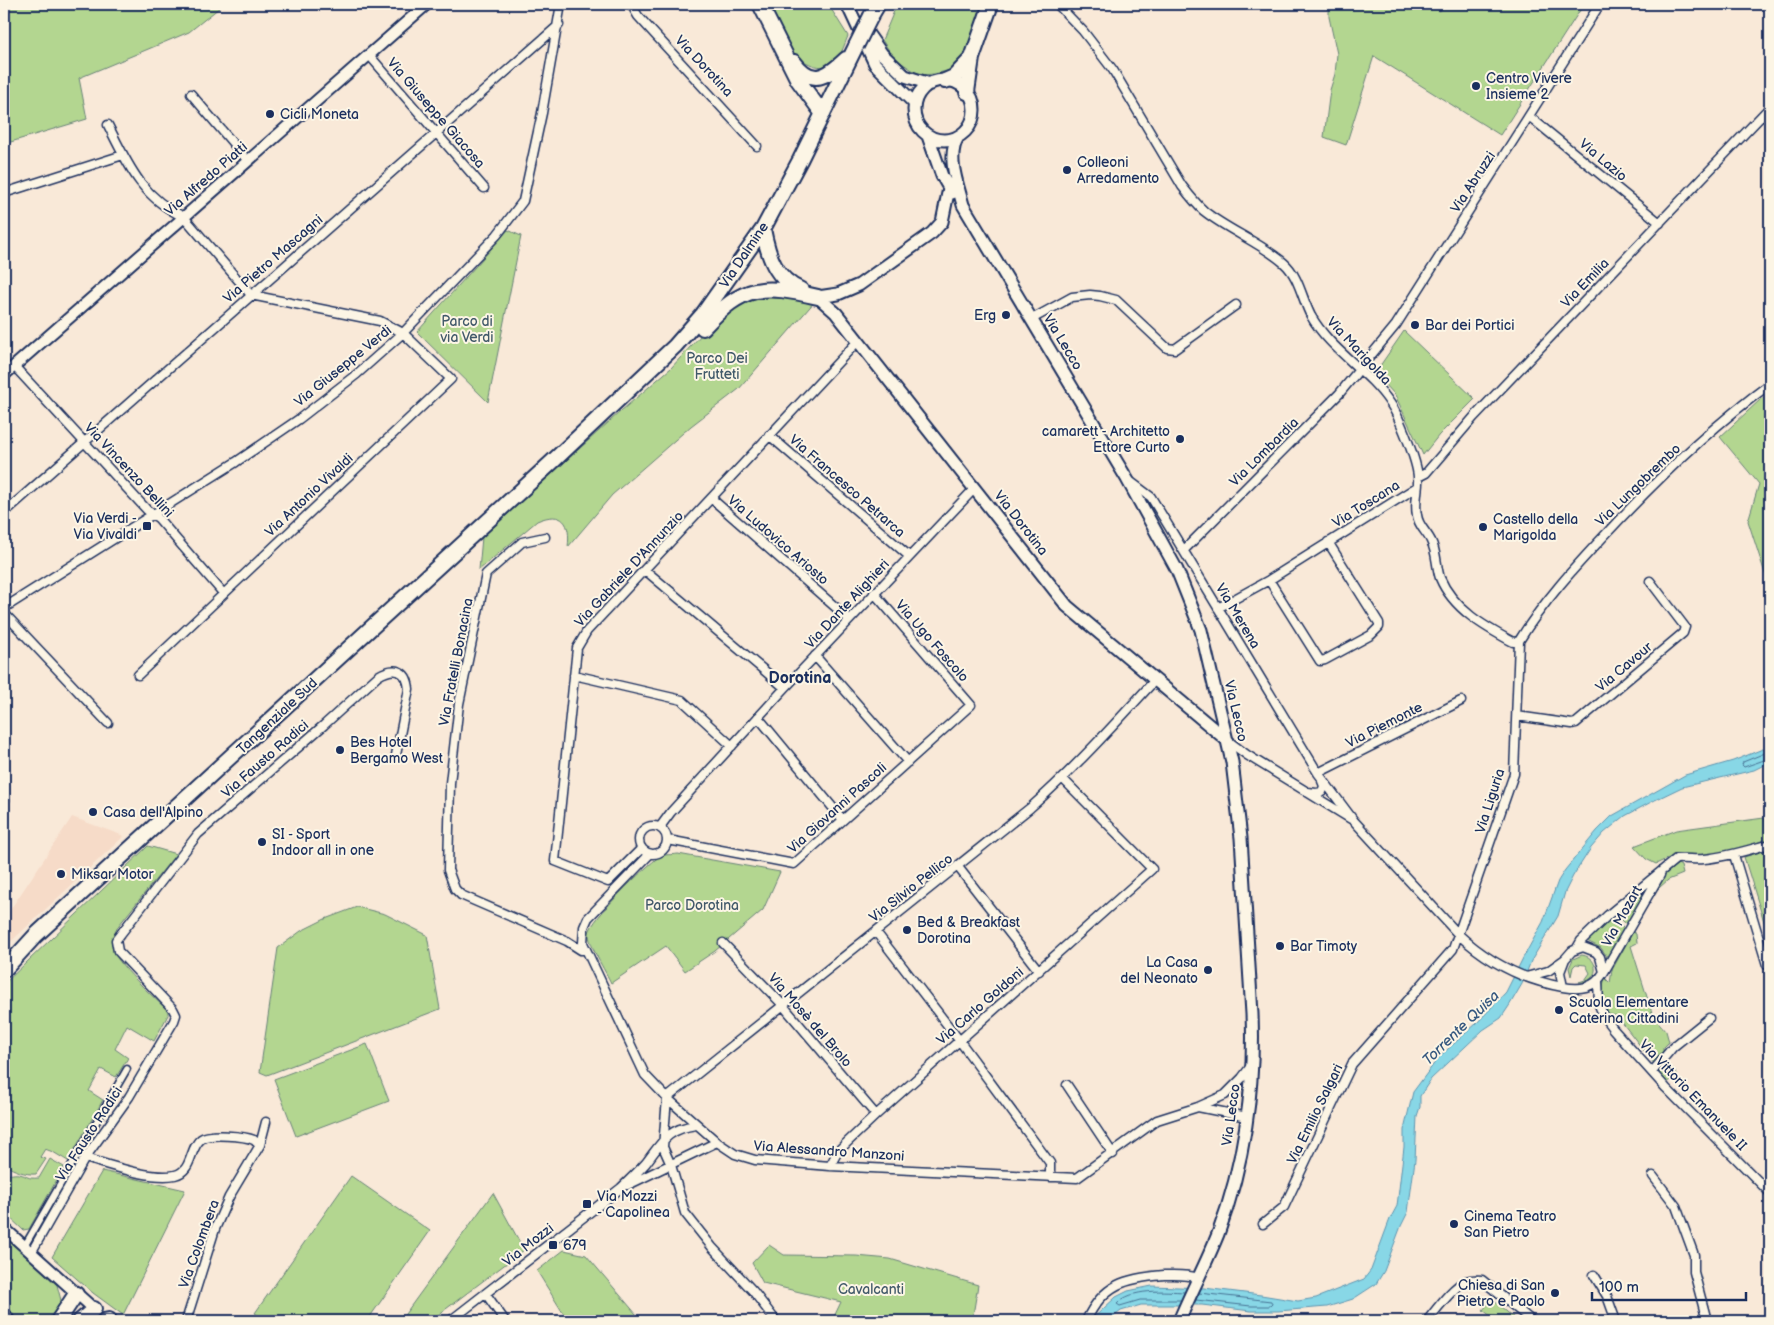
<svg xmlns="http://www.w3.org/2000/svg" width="1774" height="1325" viewBox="0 0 1774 1325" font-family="'Balsamiq Sans',sans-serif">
<rect width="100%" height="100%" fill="#f9e9d8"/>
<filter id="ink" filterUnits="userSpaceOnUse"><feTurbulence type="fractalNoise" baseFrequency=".02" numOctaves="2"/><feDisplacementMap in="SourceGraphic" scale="10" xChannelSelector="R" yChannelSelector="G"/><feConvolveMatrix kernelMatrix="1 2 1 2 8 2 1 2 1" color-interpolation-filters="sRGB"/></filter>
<g filter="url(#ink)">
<!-- built -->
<path fill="#f6dbc8" d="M72 817 124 836 4 948V919Z"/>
<!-- green -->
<path fill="#b3d690" stroke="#678277" d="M4 4H224L189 32 79 78 87 119 4 144Z
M767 4H828L848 36C845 43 842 53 837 59 825 74 806 64 794 54Z
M897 4H984L961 63 959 62 950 70 935 74 920 75 894 58 882 40Z
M1329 4H1429L1440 11 1445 4H1584L1500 135 1374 56 1346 145 1324 137 1330 90 1335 74 1337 54 1329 17Z
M508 230 521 236 488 402 417 332Z
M772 295 816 300 739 389 691 426 612 495 568 547C571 523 563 510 537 521L479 570 482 537 621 411 671 368 712 323 737 304 761 297Z
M1404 331 1475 399 1439 435 1423 455 1395 395 1375 373Z
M1770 394V589L1748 521 1759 484 1720 437 1761 399Z
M1764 818 1769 834H1770V839L1738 850 1702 857 1685 854H1677L1656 864 1646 859 1634 846 1676 830Z
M148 846 176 854 119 925C115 932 111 939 112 947 114 962 156 999 168 1011V1015L154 1041 127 1025 115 1049 128 1058 116 1077 101 1069 89 1091 103 1100 68 1161 53 1152 45 1149 40 1157 46 1159 36 1174C25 1175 14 1170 4 1165V984Z
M1770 849V941L1744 857Z
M678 854 780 872 763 910 715 951 685 971 666 946 611 983C606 972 588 944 589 933 591 919 646 866 659 857 664 854 672 855 678 854Z
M1678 864 1681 866 1683 874 1668 880 1652 894 1666 873Z
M1651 881 1652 882 1627 925 1616 914Z
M357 907 385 914 427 935 440 1009 267 1075 260 1072 278 948 301 931 325 919Z
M1612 917 1625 930 1608 958 1601 948 1587 941Z
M1633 932 1636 934 1637 943 1631 946 1653 1016 1666 1031 1669 1042 1663 1048 1664 1065 1671 1067 1678 1076 1668 1082 1663 1081 1660 1077 1659 1070 1617 1016 1606 1014C1601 1001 1601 992 1605 978L1610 983 1612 970Z
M1582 955C1601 958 1599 983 1579 982L1585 980 1590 973 1586 965 1576 964 1573 967 1571 976 1569 968 1573 959Z
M367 1044 389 1101 296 1136 274 1079Z
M50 1159 64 1167 29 1229 23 1230 4 1212V1173C9 1176 13 1173 19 1174 29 1176 26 1179 39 1178Z
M102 1171 185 1190 123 1315 93 1293 52 1257Z
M351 1176 430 1231 367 1321H266L255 1313Z
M493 1193 524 1250 430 1321H400Z
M4 1236 57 1285 62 1304 53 1321H13L6 1310 4 1300Z
M769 1245 784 1255 856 1256 890 1259 978 1285 972 1321H832L841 1302 763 1283 752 1263Z
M564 1250 586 1255 642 1321H568L537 1271Z
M1492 1299 1514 1318 1513 1321H1497L1483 1310Z"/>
<!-- water -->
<path fill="#88d7e6" stroke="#5c94b0" d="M1770 746V762L1754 770 1682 787 1655 800 1625 816 1604 833 1591 848 1573 876 1565 892 1558 916 1531 961 1522 984 1509 1006 1501 1018 1483 1030 1431 1079 1420 1096V1107L1417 1116 1415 1160 1408 1212 1401 1226 1384 1271 1376 1284 1353 1299 1327 1307 1278 1311H1251L1202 1305H1141L1121 1311 1108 1321H1090L1116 1297 1128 1291 1152 1286 1204 1288 1261 1295 1298 1301 1316 1298 1364 1279 1371 1270 1390 1219 1397 1206 1404 1147V1130L1413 1092 1439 1057 1477 1023 1506 992 1523 958 1543 922 1558 881 1565 870 1597 831 1612 816 1685 775 1733 761Z"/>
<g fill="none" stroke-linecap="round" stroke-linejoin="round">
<!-- shore -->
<path stroke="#477294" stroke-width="1" d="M1770 751 1743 762 1742 765 1744 767 1770 758
M1181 1300H1140L1120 1306 1117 1304C1130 1288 1166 1291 1184 1292
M1196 1300 1251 1306H1270L1272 1304 1271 1301 1199 1293"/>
<defs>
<path id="pedestrian" d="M24 1247 127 1069"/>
<path id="minor" d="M631 4 638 16 757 146
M1057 4 1083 31 1113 70 1182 186C1189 195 1196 204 1204 211 1229 231 1260 242 1284 263 1299 276 1302 299 1311 316 1331 351 1368 370 1390 403 1399 416 1417 461 1418 477 1419 490 1414 502 1417 515 1418 526 1427 532 1431 541 1437 552 1436 566 1440 578 1453 609 1485 627 1513 642L1519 641
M369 55 484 188
M191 94 248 161
M1530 117 1660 223
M108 125C128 165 142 198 184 217L251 295 380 321 403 333 451 379 138 675
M4 193 123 155
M1032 319 1072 297 1090 295 1100 296 1116 300 1167 348 1175 349 1236 305
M14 366 147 510 158 518 223 593
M769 435 909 556
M1418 477 1426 473 1474 417 1770 107
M1131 482 1151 497 1318 773 1354 821 1458 934C1488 962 1522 980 1563 987
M712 499 849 619
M4 513 559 25
M545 537 522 542 486 574 459 704 450 783 448 870 455 889 461 895 567 941 581 950H586
M1184 550 1339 394 1396 325 1600 4
M645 570 785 688
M1269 580 1320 661 1325 660 1371 635 1379 627V623L1328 542
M4 608 236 462 299 419 357 374 403 333 497 235 523 201 542 113 561 4
M1218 608 1269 580 1417 487
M4 613 108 723
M1519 641C1543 602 1574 568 1605 535 1655 481 1711 427 1770 384
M815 656 908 762
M574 675 682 700 732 746
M1517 716 1572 724 1576 723 1683 633 1685 627 1650 581
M758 717 843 820
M1228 741 1247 755 1351 819
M1318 773 1461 701
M1308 792 1316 793 1322 792 1324 786 1322 781
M4 798 5 800
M639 840a14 14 0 1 1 28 0a14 14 0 1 1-28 0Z
M660 827 671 812 785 688 974 489
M668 840 794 864 971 705 874 593
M641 849 608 882 555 861 577 648 587 631 857 342
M649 855 588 918 584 927 583 943 645 1075 667 1098 717 1142 735 1154 755 1160 830 1166 1077 1178 1157 1120 1198 1107 1225 1095 1242 1078 1251 1066
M1734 855 1767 965
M958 867 1039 971
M876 932 959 1040 1050 1163V1177
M723 943 780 1002 876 1115
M1577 948 1581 941 1608 915 1676 859C1686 858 1695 860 1704 859 1727 857 1748 850 1770 844
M1604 972 1660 875
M1526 977 1548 971 1565 959 1572 951 1583 947 1596 952 1600 957 1604 972C1594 989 1580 990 1563 987L1560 972 1565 959
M1598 981 1599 1005 1604 1017 1613 1029 1666 1088 1770 1193
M1652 1072 1673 1047 1709 1018
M1067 1085 1113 1154
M667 1098 1030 808C1074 769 1115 724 1155 680
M667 1098 663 1147 671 1165 685 1213 712 1247 753 1291 776 1321
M1198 1107 1247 1117
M85 1158C109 1165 152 1180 175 1175 193 1171 189 1148 201 1139 209 1133 245 1136 254 1140 256 1142 258 1144 260 1145
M830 1166 838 1151 876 1115 1152 869 1063 779
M1653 1176 1676 1206 1694 1255V1272L1707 1321
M628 1185 717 1142
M1263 1224 1284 1207 1352 1064 1453 949 1514 774 1519 641
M31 1253 85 1158 129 1097 174 1021 176 1015 173 1009 118 951 116 940 198 834 324 725 378 676C393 667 407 668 409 689L396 755
M1594 1275 1607 1296 1616 1321
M486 1294 505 1321
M186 1321 215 1229 229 1197 260 1145 266 1122
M450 1321 621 1188C629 1180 638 1172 646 1163 662 1142 667 1129 696 1125
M1086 1321C1103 1284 1126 1278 1164 1275 1176 1275 1187 1274 1198 1278
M1427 1321C1436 1310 1453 1286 1466 1281 1471 1279 1476 1280 1482 1280L1532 1321"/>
<path id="tertiary" d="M4 375 427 4
M4 1228 94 1309"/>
<path id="secondary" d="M847 4 875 64 914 103
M863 27 882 54 905 76 930 84
M914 110a30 30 0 1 1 60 0a30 30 0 1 1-60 0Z
M928 136 942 176 952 193
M958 137C946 157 958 185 963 205L1127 479 1177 570 1201 630 1232 762 1241 838 1252 1014C1255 1088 1244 1165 1218 1234 1206 1264 1191 1292 1179 1321
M818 297 836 313 1067 606 1228 741
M818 297 838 294 859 285 932 233 942 222 949 188"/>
<path id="trunk" d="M760 4 798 80 823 114
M871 16 878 4
M794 62C812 87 827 77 846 59
M945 81 954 77 972 58
M967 92 972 58 991 4
M763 229C768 255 775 279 801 290
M703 328C744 284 762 284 818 297
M4 970 36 935 551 463 675 346 703 314 763 229 800 160 856 46
M4 1316 7 1321
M58 1321 76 1294
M80 1321 94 1309
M104 1321 109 1320"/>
</defs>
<!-- pedestrian casing -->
<use href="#pedestrian" stroke="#1b2f5e" stroke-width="9"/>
<!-- minor casing -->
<use href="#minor" stroke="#1b2f5e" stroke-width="11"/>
<!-- tertiary casing -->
<use href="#tertiary" stroke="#1b2f5e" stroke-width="14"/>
<!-- secondary casing -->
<use href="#secondary" stroke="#1b2f5e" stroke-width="15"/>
<!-- trunk casing -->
<use href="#trunk" stroke="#1b2f5e" stroke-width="18"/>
<!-- pedestrian -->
<use href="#pedestrian" stroke="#fcf5e5" stroke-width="5.5"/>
<!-- minor -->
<use href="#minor" stroke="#fcf5e5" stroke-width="8"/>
<!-- tertiary -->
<use href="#tertiary" stroke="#fcf5e5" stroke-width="10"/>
<!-- secondary -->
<use href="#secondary" stroke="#fcf5e5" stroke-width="11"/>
<!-- trunk -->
<use href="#trunk" stroke="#fcf5e5" stroke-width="14"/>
<defs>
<path id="trunk-bridge" d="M856 46 871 16"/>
</defs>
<!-- trunk-bridge casing -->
<use href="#trunk-bridge" stroke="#1b2f5e" stroke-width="18" stroke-linecap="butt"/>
<!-- trunk-bridge -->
<use href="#trunk-bridge" stroke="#fcf5e5" stroke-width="14"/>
</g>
</g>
<!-- markers -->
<g fill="#1b2f5e" stroke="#fcf5e5" stroke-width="2">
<circle cx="1476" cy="86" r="5"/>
<circle cx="270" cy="114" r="5"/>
<circle cx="1067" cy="170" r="5"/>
<circle cx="1006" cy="315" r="5"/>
<circle cx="1415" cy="325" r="5"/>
<circle cx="1180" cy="439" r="5"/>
<rect x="142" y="521" width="10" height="10" rx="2.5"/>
<circle cx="1483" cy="527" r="5"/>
<circle cx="340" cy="750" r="5"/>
<circle cx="93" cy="812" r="5"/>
<circle cx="262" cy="842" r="5"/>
<circle cx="61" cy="874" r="5"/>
<circle cx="907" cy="930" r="5"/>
<circle cx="1280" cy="946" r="5"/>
<circle cx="1208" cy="970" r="5"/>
<circle cx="1559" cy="1010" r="5"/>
<rect x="582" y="1199" width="10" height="10" rx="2.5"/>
<circle cx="1454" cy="1224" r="5"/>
<rect x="548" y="1240" width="10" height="10" rx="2.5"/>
<circle cx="1555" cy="1293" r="5"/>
</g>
<g text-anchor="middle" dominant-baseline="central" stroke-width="4" stroke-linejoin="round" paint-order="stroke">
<!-- street labels -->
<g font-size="14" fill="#1b2f5e" stroke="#fcf5e5">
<text transform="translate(704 66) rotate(47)">Via Dorotina</text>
<text transform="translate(436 113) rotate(49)">Via Giuseppe Giacosa</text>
<text transform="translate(1603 160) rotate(40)">Via Lazio</text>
<text transform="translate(206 179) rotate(-41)">Via Alfredo Piatti</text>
<text transform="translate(1473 182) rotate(-57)">Via Abruzzi</text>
<text transform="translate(744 255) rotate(-56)">Via Dalmine</text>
<text transform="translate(273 259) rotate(-41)">Via Pietro Mascagni</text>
<text transform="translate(1585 283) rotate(-46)">Via Emilia</text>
<text transform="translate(1063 342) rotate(59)">Via Lecco</text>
<text transform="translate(1359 351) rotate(47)">Via Marigolda</text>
<text transform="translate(343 366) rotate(-39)">Via Giuseppe Verdi</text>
<text transform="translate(1264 452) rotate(-45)">Via Lombardia</text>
<text transform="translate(129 470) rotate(47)">Via Vincenzo Bellini</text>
<text transform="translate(1638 485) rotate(-44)">Via Lungobrembo</text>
<text transform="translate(847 486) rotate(41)">Via Francesco Petrarca</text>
<text transform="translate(309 495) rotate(-43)">Via Antonio Vivaldi</text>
<text transform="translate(1366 504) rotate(-32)">Via Toscana</text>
<text transform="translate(1021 523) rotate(52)">Via Dorotina</text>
<text transform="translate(778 540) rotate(41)">Via Ludovico Ariosto</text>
<text transform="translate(629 569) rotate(-47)">Via Gabriele D'Annunzio</text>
<text transform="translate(847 604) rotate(-47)">Via Dante Alighieri</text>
<text transform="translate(1238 616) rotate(59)">Via Merena</text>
<text transform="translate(932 641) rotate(49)">Via Ugo Foscolo</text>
<text transform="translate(456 662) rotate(-79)">Via Fratelli Bonacina</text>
<text transform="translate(1624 667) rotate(-40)">Via Cavour</text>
<text transform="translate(1236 711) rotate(77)">Via Lecco</text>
<text transform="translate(277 716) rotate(-43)">Tangenziale Sud</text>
<text transform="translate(1384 725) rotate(-27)">Via Piemonte</text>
<text transform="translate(265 759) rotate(-41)">Via Fausto Radici</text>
<text transform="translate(1490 801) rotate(-72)">Via Liguria</text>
<text transform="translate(837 808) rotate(-42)">Via Giovanni Pascoli</text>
<text transform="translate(911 888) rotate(-38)">Via Silvio Pellico</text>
<text transform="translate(1622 916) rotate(-61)">Via Mozart</text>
<text transform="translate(980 1006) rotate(-41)">Via Carlo Goldoni</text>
<text transform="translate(810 1020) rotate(49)">Via Mosè del Brolo</text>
<text transform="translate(1693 1095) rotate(46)">Via Vittorio Emanuele II</text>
<text transform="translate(1315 1114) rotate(-64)">Via Emilio Salgari</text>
<text transform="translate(1231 1115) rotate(-82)">Via Lecco</text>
<text transform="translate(89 1134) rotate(-57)">Via Fausto Radici</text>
<text transform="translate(829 1151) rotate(4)">Via Alessandro Manzoni</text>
<text transform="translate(199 1244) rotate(-70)">Via Colombera</text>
<text transform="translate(528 1245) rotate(-38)">Via Mozzi</text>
</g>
<!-- poi labels -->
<g font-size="14" fill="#1b2f5e" stroke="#fcf5e5" text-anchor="start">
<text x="1486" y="78">Centro Vivere<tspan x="1486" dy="16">Insieme 2</tspan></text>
<text x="280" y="114">Cicli Moneta</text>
<text x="1077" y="162">Colleoni<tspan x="1077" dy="16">Arredamento</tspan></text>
<text x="996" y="315" text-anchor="end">Erg</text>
<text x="1425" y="325">Bar dei Portici</text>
<text x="1170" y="431" text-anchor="end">camarett - Architetto<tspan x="1170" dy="16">Ettore Curto</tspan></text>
<text x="137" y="518" text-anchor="end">Via Verdi -<tspan x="137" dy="16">Via Vivaldi</tspan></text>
<text x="1493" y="519">Castello della<tspan x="1493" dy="16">Marigolda</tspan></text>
<text x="350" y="742">Bes Hotel<tspan x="350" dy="16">Bergamo West</tspan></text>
<text x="103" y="812">Casa dell'Alpino</text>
<text x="272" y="834">SI - Sport<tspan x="272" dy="16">Indoor all in one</tspan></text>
<text x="71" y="874">Miksar Motor</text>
<text x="917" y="922">Bed &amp; Breakfast<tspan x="917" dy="16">Dorotina</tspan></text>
<text x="1290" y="946">Bar Timoty</text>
<text x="1198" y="962" text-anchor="end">La Casa<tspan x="1198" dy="16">del Neonato</tspan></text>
<text x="1569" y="1002">Scuola Elementare<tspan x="1569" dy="16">Caterina Cittadini</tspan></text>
<text x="597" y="1196">Via Mozzi<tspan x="597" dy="16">- Capolinea</tspan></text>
<text x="1464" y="1216">Cinema Teatro<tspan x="1464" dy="16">San Pietro</tspan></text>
<text x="563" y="1245">679</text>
<text x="1545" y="1285" text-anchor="end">Chiesa di San<tspan x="1545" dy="16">Pietro e Paolo</tspan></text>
</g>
<!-- park labels -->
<g font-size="14" fill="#41596a" stroke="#fcf5e5">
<text x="467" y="321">Parco di<tspan x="467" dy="16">via Verdi</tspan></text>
<text x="717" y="358">Parco Dei<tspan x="717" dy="16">Frutteti</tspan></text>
<text x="692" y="905">Parco Dorotina</text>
<text x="871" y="1289">Cavalcanti</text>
</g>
<!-- water labels -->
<g font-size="15" font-style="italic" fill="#365980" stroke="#fcf5e5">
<text transform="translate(1461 1028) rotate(-44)">Torrente Quisa</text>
</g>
<!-- quarter labels -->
<g font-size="16" font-weight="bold" fill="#1b2f5e" stroke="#fcf5e5">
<text x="800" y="678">Dorotina</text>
</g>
</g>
<!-- margin -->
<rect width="1774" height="1325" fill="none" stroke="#fcf5e5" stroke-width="20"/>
<rect x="10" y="10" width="1754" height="1305" fill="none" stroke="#1b2f5e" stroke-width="2" filter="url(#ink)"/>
<!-- scale -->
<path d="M1592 1292v8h154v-8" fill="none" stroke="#1b2f5e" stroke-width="2.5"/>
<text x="1599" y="1292" font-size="15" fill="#1b2f5e" stroke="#fcf5e5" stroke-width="4" paint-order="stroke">100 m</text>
</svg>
